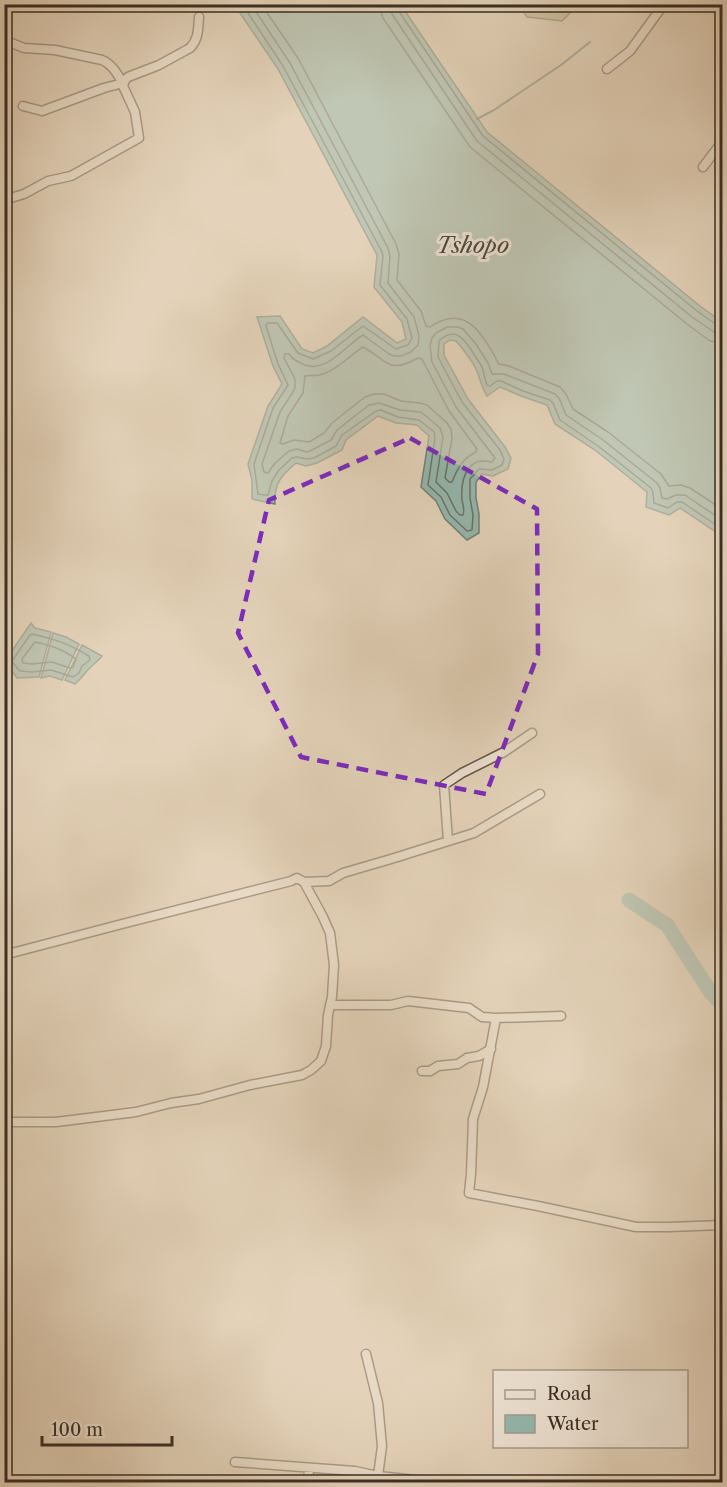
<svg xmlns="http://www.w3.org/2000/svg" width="727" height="1487" viewBox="0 0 727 1487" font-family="'Libre Caslon Text',serif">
<rect width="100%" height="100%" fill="#e4d3ba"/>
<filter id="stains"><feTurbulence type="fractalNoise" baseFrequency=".00333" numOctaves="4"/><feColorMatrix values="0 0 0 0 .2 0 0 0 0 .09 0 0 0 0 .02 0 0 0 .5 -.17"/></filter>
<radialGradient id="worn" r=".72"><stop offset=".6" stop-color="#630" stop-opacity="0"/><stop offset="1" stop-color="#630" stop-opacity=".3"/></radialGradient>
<!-- green -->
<path fill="#b9bb8c" stroke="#7a7558" stroke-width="1.5" d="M519 5H578L562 21 527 17Z"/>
<!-- water -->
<path fill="#95b8ae" stroke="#718177" stroke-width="1.5" d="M235 5H401L487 132 700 306 722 322V536L680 508 669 515 646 507 647 492 595 450 555 424 547 405 521 396 500 387 487 396C480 385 481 379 476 369 471 359 463 349 456 341L450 340 444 344V355L468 399 505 447 511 458 508 469 493 476 482 474 476 482V498L479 514V533L467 540 445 519 436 501 421 487 429 436 417 425 396 423 378 416 346 440 342 450 317 463 306 466 296 463C281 476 274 483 275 504L252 499V480L248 464 268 406 282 384 273 366 257 317 280 316 302 349 313 353 327 346 363 317 397 343 406 339 402 322 374 287 377 255 278 69 242 16Z
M31 623 35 628 51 632 39 677 17 678 11 670 5 664V661Z
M53 633 66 637 79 644 62 680 50 676 41 678Z
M82 645 102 656C97 662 90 667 86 672 82 677 80 680 75 684L65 680Z"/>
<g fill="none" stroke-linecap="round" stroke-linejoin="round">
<!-- shore -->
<path stroke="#68746a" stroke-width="1.5" d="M242 4 283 66 382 252 383 256 380 285 407 319 412 338 408 345 396 349 363 326 331 351 313 359 298 353 277 323H267L266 326 278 364 288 385 273 408 254 464 258 494 265 495H268L272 481 279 470 292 458 297 457 307 459 314 458 336 446 342 435 376 411 381 410 398 417 419 420 434 432 435 438 428 485 441 497 450 515 467 531 472 530 473 515 470 498V479L479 469 492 470 502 465 504 459 500 450 462 402 438 357 439 341C454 327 462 336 472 351 475 356 479 362 482 367 484 373 485 380 487 385L490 386 497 381H501L523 391 550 400 553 403 560 420 598 446 651 488 653 492 654 503 668 508 677 502H682L722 529
M251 4 290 63 388 248 390 256 388 283 414 317 419 336 418 345 411 352 401 356H394L389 354 363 335C346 345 327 373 305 365 298 362 293 360 289 354H285L284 358 295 379V387L293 392 280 412 262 464 264 472 268 473 275 463 289 451 297 449 307 452 312 450 331 440 337 430 369 405 379 403 400 410 421 412 440 428 443 437 436 482 447 493 456 511 460 515H463C465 509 463 506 462 500 461 488 462 477 469 468 476 460 482 460 492 462L495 458 456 407 432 362 430 346 432 338 436 333 447 327H458L463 329 476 344 488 363 492 374H504L555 394 559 398 566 415 603 440 657 483 660 488 662 498 667 499 676 495H685L722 520
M261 4 298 58 396 244 399 254 397 280 421 311 426 326 430 327C466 302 483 335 499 364L509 366 560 387 566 394 573 409 608 432 661 474 669 486 681 485 690 488 722 509
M380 4 381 12 383 18 470 147 687 324 710 341 722 343
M389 4 392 14 477 141 692 317 714 332 722 334
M397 4 398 10 483 136 697 311 717 325 722 326
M363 347C387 360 388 375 418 358L422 359 449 411 477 449 476 452C463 458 457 469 452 482H449L445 478 452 438 451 429 447 423 427 405 420 403 401 401 384 394H374L365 397 332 423 324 433 309 442 294 440 283 444 280 443 288 416 303 393 305 376C309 375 314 376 319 375 336 371 349 356 363 347Z
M32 634C55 639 69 644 89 656L90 660 82 666 79 673 73 677 51 670 32 672 20 671 13 663 12 661 30 635Z
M35 642C53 646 62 649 76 659L73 667 70 668 52 662 32 664 23 663 22 659Z"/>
<!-- stream -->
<path stroke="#718177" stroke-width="2" d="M477 119 494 110 561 65 590 42"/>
<!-- river -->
<path stroke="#95b8ae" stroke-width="15" d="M629 900 667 925 711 993 722 1004"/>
<defs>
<path id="street" d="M4 40 24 48 55 50 102 60C112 64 117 74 123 83L104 88 42 111 23 106
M607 69 630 51 664 4
M703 167 722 142
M4 200 24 194 48 181 71 176 139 138 135 112 123 86 125 80 128 77 159 65 190 48C199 39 198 28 199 17
M448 841 444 785 462 773 504 752 532 733
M304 882 329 881 343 873 391 859 474 833 540 794
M4 955 122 924 291 881 297 878 304 882 323 917 330 933 334 965 332 997 328 1015 326 1046 321 1061 311 1070 302 1075 250 1085 199 1099 171 1103 136 1112 56 1122H4
M330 1005H391L408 1001 469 1008 482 1017 496 1018 561 1016
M496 1018 483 1087 473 1119 471 1174 469 1193 538 1206 636 1227H670L722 1225
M422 1071H430L438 1066 458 1064 467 1058 479 1056 491 1049
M366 1354 378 1403 382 1446 378 1476 435 1482
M235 1462 355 1471 378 1476 379 1482
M308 1482 309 1468"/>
</defs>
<!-- street casing -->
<use href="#street" stroke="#64584a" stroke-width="11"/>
<!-- street -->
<use href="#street" stroke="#ede2d2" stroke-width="8"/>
</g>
<!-- marked area -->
<path d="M0 0H727V1487H0ZM410 438 537 509 538 654 486 794 301 757 238 633 269 500Z" fill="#e4d3ba" fill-opacity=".55" fill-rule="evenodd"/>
<path fill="none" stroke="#7b2cbf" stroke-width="4.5" stroke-dasharray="12 8" stroke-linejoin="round" d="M410 438 537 509 538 654 486 794 301 757 238 633 269 500Z"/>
<g text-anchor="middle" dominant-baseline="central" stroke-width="6" stroke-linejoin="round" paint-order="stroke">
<!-- water labels -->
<g font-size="22" font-style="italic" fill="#4c4a40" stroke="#ede2d2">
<text x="473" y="245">Tshopo</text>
</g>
</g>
<!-- margin -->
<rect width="727" height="1487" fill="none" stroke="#e4d3ba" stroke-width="24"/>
<rect x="6" y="6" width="715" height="1475" fill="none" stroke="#3a2f25" stroke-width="3"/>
<rect x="12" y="12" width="703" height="1463" fill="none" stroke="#3a2f25" stroke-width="1.5"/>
<!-- legend -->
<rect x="493" y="1370" width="195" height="78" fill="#ede2d2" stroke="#a59a8d" stroke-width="1.5"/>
<rect x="505" y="1390" width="30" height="9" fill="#ede2d2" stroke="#a59a8d" stroke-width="1.5"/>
<text x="547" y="1400" font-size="18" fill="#3a2f25">Road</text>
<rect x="505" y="1415" width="30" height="18" fill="#95b8ae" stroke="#a59a8d" stroke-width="1.5"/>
<text x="547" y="1430" font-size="18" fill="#3a2f25">Water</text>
<!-- scale -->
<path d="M42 1436v9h130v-9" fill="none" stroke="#3a2f25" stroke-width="3"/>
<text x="51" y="1436" font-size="18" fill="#3a2f25" stroke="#ede2d2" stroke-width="4.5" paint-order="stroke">100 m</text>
<rect width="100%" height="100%" filter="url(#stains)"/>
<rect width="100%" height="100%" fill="url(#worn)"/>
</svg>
